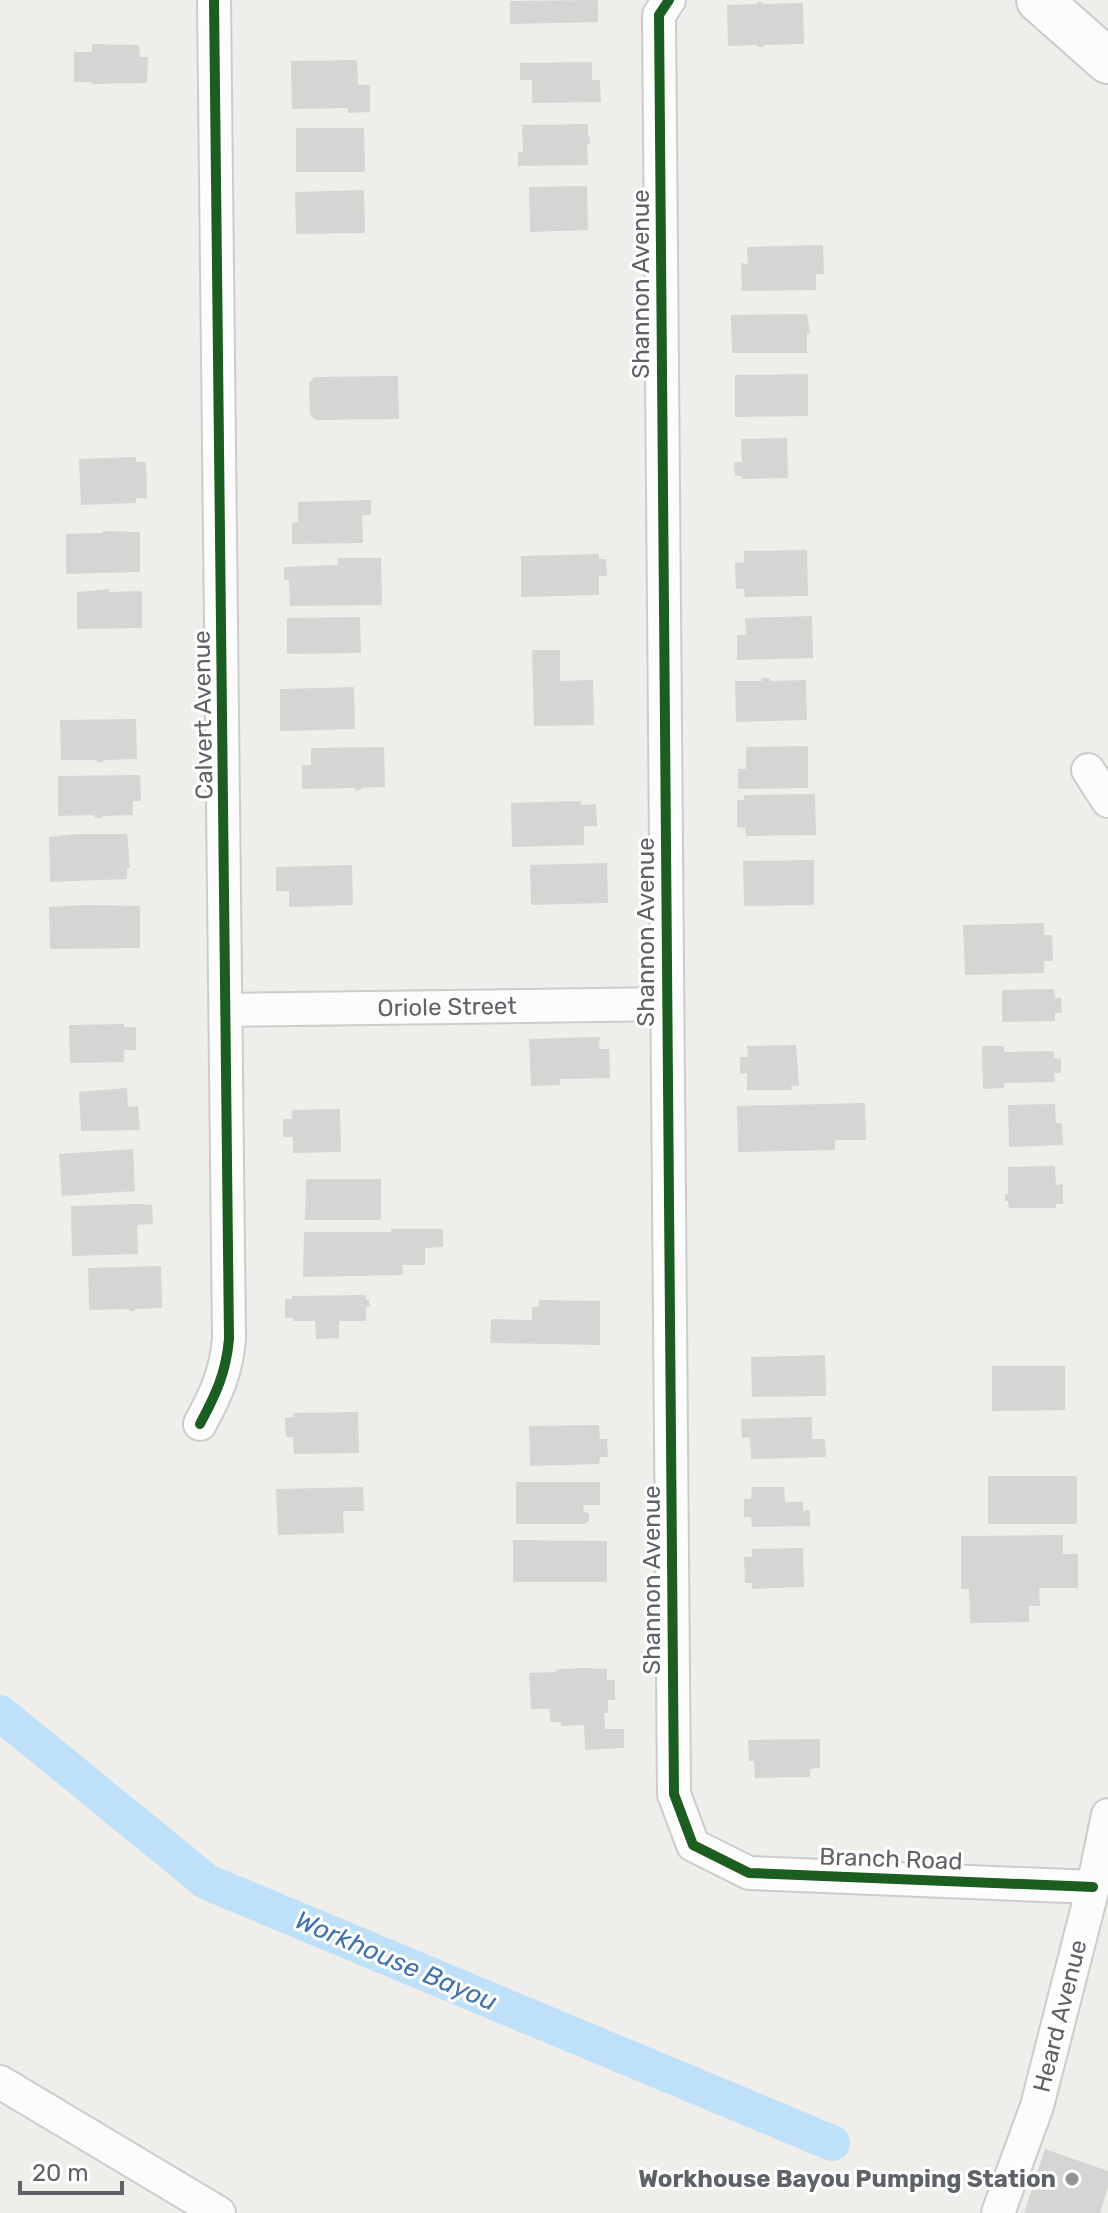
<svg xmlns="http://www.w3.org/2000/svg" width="1108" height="2213" viewBox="0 0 1108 2213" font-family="Rubik,sans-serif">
<rect width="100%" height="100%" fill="#efeeea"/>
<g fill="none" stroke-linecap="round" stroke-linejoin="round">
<!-- canal -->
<path stroke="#bfe0f9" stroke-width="36" d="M0 1713 207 1882 832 2143"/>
</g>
<!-- building -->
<path fill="#d6d5d3" d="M598 0V22L510 24V1Z
M757 2H762L763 4 803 3 804 44 764 45V47H757V45L728 46 727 5 758 4Z
M92 44 139 45 140 57H148L147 83 92 84V82H74V52H92Z
M357 60 358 85H370V112L348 113V108L292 109 291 61Z
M592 62V80H600L601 102 532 103V80H520V63Z
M588 124V137H590V144H587L588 165 518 166V152H523L522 125Z
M296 128H364L365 172H296Z
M587 186 588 230 530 232 529 187Z
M364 190 365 233 296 234 295 192Z
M823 245 824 274H816V290L742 291 741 263 748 264 747 247Z
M807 314 810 333H807V353H732L731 315Z
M808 374V416L735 417V375Z
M398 376 399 419 315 420 310 414 309 383 314 377Z
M787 438 788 478 742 479V476H735L734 462H742L741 439Z
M136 457V462H146L147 498H136V503L81 505 79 459Z
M371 500V515H362L363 543 292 544V523L298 522V502Z
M103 531 140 532V572L66 574V534L103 533Z
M807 550 808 596 745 597 744 589H736L735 563 744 562V551Z
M599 554V559H606L607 576H599V595L521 597V556Z
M338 558H381L382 605 290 606 289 580H284V567L338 565Z
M109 589V592L142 591V628L77 629V592Z
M812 616 813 658 737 660V635H746L745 618Z
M360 617 361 653 287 654V618Z
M532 650H560V681L593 680 594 725 534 726Z
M761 678H770V681L806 680 807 720 736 722 735 681H762Z
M354 687 355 729 280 731V689Z
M136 719 137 759 103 760V762H97L96 760H61L60 720Z
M808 746V788L738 789V769H746V747Z
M384 747 385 787 361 788V790L355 791V788L302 789V765H311V748Z
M140 775 141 801H133V815L102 816V818H95L94 815 58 816V776Z
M815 794 816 835 746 836 745 828 737 827V800H744V795Z
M581 801V805L596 804 597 826H584V845L512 847 511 803Z
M75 834H127L130 868H127V879L50 882 49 837Z
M814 860V905L744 906 743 861Z
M607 863 608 903 531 905 530 865Z
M352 865 353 905 289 907V891H276V867Z
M86 905 140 906V948L50 949 49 907Z
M1044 923V935H1052L1053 961H1044V973L965 975 963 925Z
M1054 989 1055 998H1061L1062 1013H1055V1021L1002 1022V990Z
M124 1024V1027H136V1050H124V1062L70 1063 69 1025Z
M600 1037 599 1049H609L610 1078 560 1079V1085L531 1086 529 1039Z
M796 1045 799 1086H791L792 1090H747V1073L740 1074V1057H748L747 1046Z
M982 1046H1004V1052L1054 1051V1058L1061 1059V1073H1054L1055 1082 1004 1083V1088L983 1089Z
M127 1088 128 1107 138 1106 140 1130 81 1131 79 1092Z
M865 1103 866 1140H835V1150L738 1152 737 1106Z
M1055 1104 1056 1123H1062L1063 1145 1009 1147 1008 1105Z
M340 1109 341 1152 293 1153V1137H283V1119H292V1110Z
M133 1149 135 1191 62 1196 59 1154Z
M1055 1166 1056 1185 1063 1184V1204H1056V1208H1009L1008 1201 1005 1202V1194H1008V1167Z
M306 1179H381V1220H305Z
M137 1204 152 1205 153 1224 137 1225 138 1254 72 1256 71 1206Z
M390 1229H443V1247L425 1248V1265H402L403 1275 303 1277 304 1232H391Z
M161 1266 162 1308 135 1309V1311H129V1309L89 1310 88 1268Z
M366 1295V1300H369L370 1307H366V1321H339V1338L316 1339 315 1321H293V1318H285V1299H292V1296Z
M539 1300 600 1301V1345L490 1343 491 1319 532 1320V1307H538Z
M825 1355 826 1396 752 1397 751 1357Z
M992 1366H1065V1410L992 1411Z
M358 1412 359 1453 294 1454 293 1437H286L285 1418 294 1417V1413Z
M812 1417V1439H825L826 1457 751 1459 750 1437 742 1438 741 1419Z
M599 1425 600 1439H607L608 1457H600L599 1464 530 1466 529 1426Z
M988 1476H1077V1524H988Z
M516 1482H600V1505H583L584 1511 589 1514V1521L584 1524H516Z
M363 1487 364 1511H343L344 1533 278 1535 276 1489Z
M752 1487H784L785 1502H803V1511L810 1510V1526L752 1527 751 1517H744V1499H751Z
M1063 1535V1554H1078V1588H1039L1040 1606H1029V1622L970 1623 969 1589H961V1536Z
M513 1540 607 1541V1582H513Z
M803 1548 804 1587 752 1589V1583H745L744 1557H752V1549Z
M585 1668 607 1669V1680H615V1700H608V1713H604L605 1729H624V1748L585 1750 584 1725 561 1726V1722H550V1709H531L529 1673 556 1672V1670L561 1669Z
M820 1739V1768L810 1769V1777L755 1778 754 1761H749L748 1740Z
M1045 2149 1108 2171V2187L1100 2213H1024Z"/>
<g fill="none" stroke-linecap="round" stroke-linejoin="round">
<defs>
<path id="street" d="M669 0 659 15 674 1794 693 1845 749 1873 1093 1887
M1088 770 1108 801
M226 1010 667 1004
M200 1424C216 1394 226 1373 229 1339L214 0
M0 2082 219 2213
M998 2213 1037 2106 1093 1887 1108 1815"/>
<path id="secondary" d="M1039 0 1108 61"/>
</defs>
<!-- street casing -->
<use href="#street" stroke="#cbcccc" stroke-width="36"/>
<!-- secondary casing -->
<use href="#secondary" stroke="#cacacb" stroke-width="48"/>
<!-- street -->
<use href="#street" stroke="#fdfcfc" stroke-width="32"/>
<!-- secondary -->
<use href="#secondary" stroke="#fdfcfc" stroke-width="44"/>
<defs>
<path id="cycleway" d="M669 0 659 15 674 1794 693 1845 749 1873 1093 1887
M200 1424C216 1394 226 1373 229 1339L214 0"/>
</defs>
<!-- cycleway casing -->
<use href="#cycleway" stroke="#fff" stroke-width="15"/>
<!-- cycleway -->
<use href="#cycleway" stroke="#1b5e20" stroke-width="10"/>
</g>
<!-- markers -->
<circle fill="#919496" stroke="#fff" stroke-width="3" cx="1072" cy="2179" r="8"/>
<g text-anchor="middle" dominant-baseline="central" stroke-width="6" stroke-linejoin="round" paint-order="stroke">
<!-- street labels -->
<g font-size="24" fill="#5f6368" stroke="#fff">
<text transform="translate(641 284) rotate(-90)">Shannon Avenue</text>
<text transform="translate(203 715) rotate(-91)">Calvert Avenue</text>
<text transform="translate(646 932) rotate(-90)">Shannon Avenue</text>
<text transform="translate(447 1007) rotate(-1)">Oriole Street</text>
<text transform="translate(652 1580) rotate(-90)">Shannon Avenue</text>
<text transform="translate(891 1859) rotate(2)">Branch Road</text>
<text transform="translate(1060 2016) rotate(-76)">Heard Avenue</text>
</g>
<!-- poi labels -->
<g font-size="24" font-weight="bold" fill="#5f6368" stroke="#fff" text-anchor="end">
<text x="1056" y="2179">Workhouse Bayou Pumping Station</text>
</g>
<!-- water labels -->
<g font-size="26" font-style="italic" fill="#4174aa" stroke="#fff">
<text transform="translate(396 1961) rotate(23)">Workhouse Bayou</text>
</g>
</g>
<!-- scale -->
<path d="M20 2181v12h102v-12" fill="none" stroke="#5f6368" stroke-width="4"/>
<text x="32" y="2181" font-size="24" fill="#5f6368" stroke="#ffffff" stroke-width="6" paint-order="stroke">20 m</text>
</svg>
